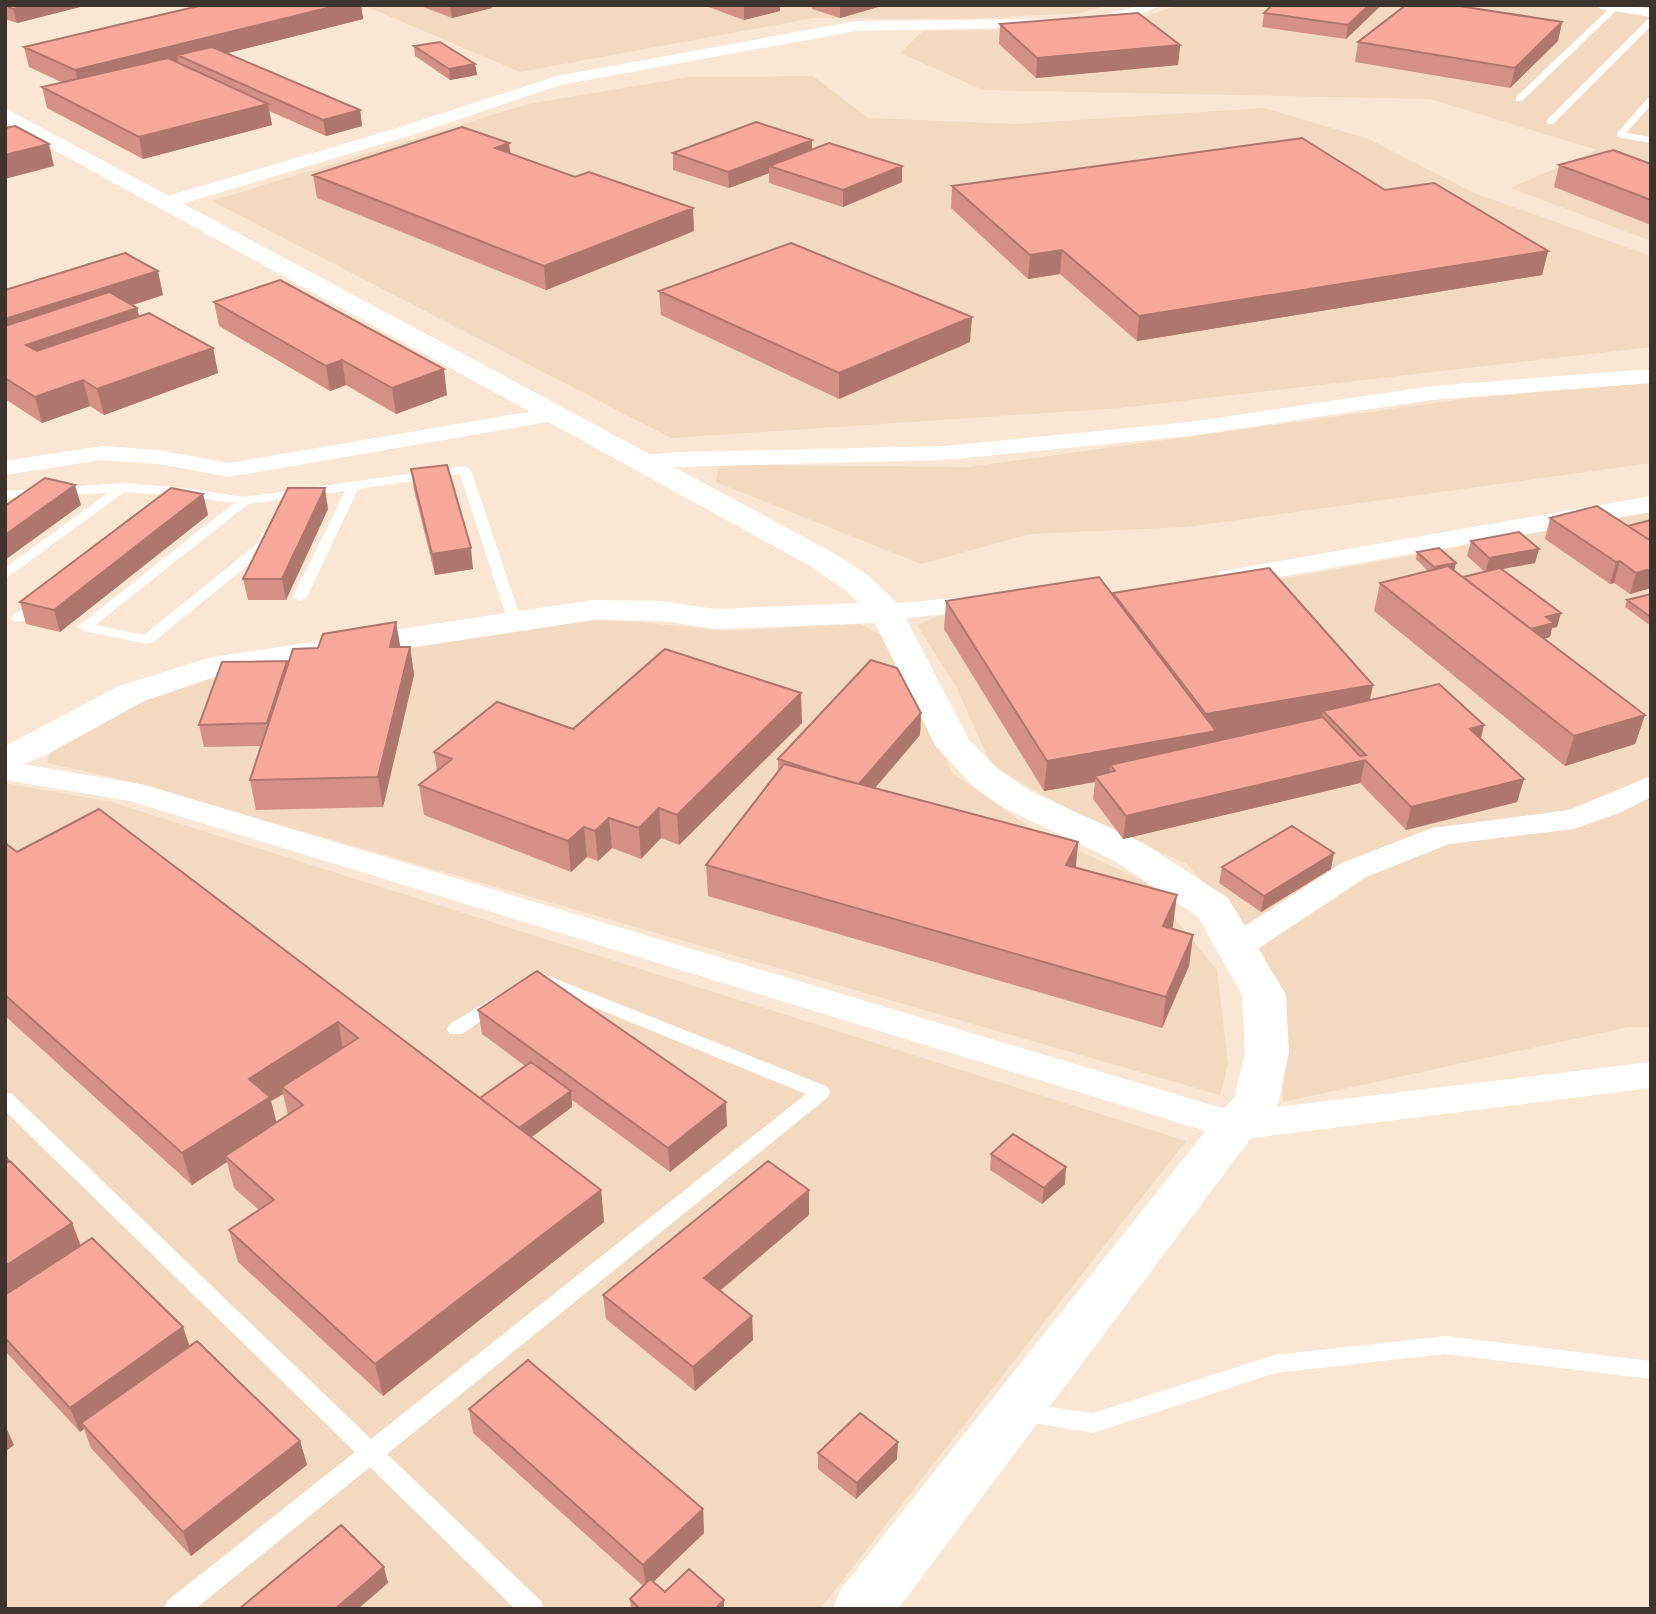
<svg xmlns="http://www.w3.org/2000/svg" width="1656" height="1614" viewBox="0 0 1656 1614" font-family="'Golos Text',sans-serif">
<rect width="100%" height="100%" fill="#fae6d2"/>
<!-- built -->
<path fill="#f2d9c0" d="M363 5H1108L1081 13 964 19 813 18 520 72Z
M1178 5H1651V241L1511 188 1597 150 1430 99 983 90 900 53 923 31 1112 29Z
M813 76 868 118 1015 124 1264 108 1369 139 1474 193 1651 256V347L1120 408 671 438 212 201 528 104 688 77Z
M1651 383V463L1186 527 1030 534 921 564 716 482 719 465 969 467 1471 398Z
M1651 512V1027H1629L1283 1102 1281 1001 1264 956 1187 864 1080 816 991 765 957 688 917 625 938 616 1294 577Z
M587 617 727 631 860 624 892 641 952 773 1028 826 1145 882 1217 970 1228 1064 1220 1095 124 780 47 763 52 750 158 691 228 672Z
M5 783 111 802 1186 1141 820 1609H5Z"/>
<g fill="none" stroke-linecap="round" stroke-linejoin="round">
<!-- service -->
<path fill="#fff" fill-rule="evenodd" d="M1612 6 1619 8 1522 101H1516V97Z
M1648 19H1651V26L1553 124H1547V120Z
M1648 98H1651V105L1626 133 1651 137V143L1617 137V133Z
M465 466 471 470 522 622 520 625H510L508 622 460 474 358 489 307 597 300 601 293 597 345 491 248 504 95 625 144 635 259 542 263 533H273L274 536 270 547 152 643 147 644 84 631 77 627 234 503 183 496 124 492 5 579V568L108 493 5 499V491L123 483 183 488 244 497Z
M41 596 46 597 48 600 46 603 23 621H13L11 618 13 615Z
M541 973 828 1087 830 1092 828 1097 387 1454 541 1601 544 1609H515L370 1467 195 1609H164L167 1601 355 1452 5 1111V1092L12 1094 371 1439 806 1094 535 983 532 979 535 975Z
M495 997 501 999 504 1003 501 1007 462 1034H450L447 1029 450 1024Z
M1445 1336 1651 1361V1379L1445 1354 1275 1373 1093 1433 1022 1421 1014 1419 1011 1412 1014 1405 1022 1403 1093 1413 1275 1355Z"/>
<!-- minor -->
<path fill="#fff" fill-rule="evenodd" d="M1141 5H1163L1114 24 1091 29 1083 24 1086 21Z
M1594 5 1651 8V17L1601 9Z
M1046 19 1051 21 1054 24 1051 27 856 31 560 85 409 136 175 206H161L159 202 161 198 397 128 557 76 856 21Z
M1651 369V383L1432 400 1190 436 945 460 642 468 633 466 630 461 633 456 680 452 945 446 1190 422 1432 386Z
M557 407 565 409 569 414 565 419 229 477 159 464 102 460 5 475V461L102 446 159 450 229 463Z
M1651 496V512L1228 586 1219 584 1215 578 1219 572 1228 570Z
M989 595 999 597 1003 603 999 609 887 620 877 618 873 612 877 606 887 604Z
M5 761 145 785 1235 1112 1651 1062V1088L1235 1140 130 801 5 780Z
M1651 776V797L1619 813 1574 829 1449 844 1366 877 1247 956 1235 960 1223 956 1218 948 1223 940 1342 863 1432 828 1569 810Z"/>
<!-- tertiary -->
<path fill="#fff" fill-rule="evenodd" d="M5 108 832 552 869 576 899 605 969 740 997 768 1030 791 1143 843 1228 898 1286 995 1289 1053 1278 1105 1271 1117 1251 1138 898 1609H833L841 1589 1219 1114 1234 1098 1245 1053 1242 995 1198 917 1115 861 1002 807 971 784 935 745 875 623 714 629 663 621 594 620 215 677 144 701 44 756 5 770V746L119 686 212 657 594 600 663 601 714 609 859 603 845 590 810 566 5 123Z"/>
</g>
<!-- wall -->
<path fill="#d59085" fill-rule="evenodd" d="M5 5 84 6 17 23 5 19Z
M203 5H361L363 19 227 53 360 110 362 126 326 136 269 111 272 125 143 159 47 108 42 87 63 83 29 67 24 47Z
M418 5H491L492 8 452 18Z
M703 5H780V11L744 20Z
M812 5H885L840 18 812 9Z
M1381 6 1346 39 1262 27 1264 13Z
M1562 22 1558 41 1510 88 1355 62 1358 42Z
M1000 24 1180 45 1178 65 1036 78 999 44Z
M414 46 475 64 477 75 450 80 415 56Z
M812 140V149L902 182 843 207 769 183V173L729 188 673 170V153Z
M510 154 694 231 546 290 317 198 313 175Z
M1651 164V225L1554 187 1559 165Z
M952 186 1385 190 1548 251 1542 275 1137 341 1060 274 1028 279 951 208Z
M5 290 163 295 133 305 137 308 139 317 213 348 218 373 104 415 90 406 42 423 5 399Z
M659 291 970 342 839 399 661 315Z
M214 302 447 395 396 414 346 385 330 391 219 326Z
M411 469 473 569 435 575 414 490Z
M203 494 208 515 60 632 26 624 20 602Z
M1597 506 1651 588 1630 594 1614 583 1610 584 1545 539 1550 518Z
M328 509 286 600H248L243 579Z
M1471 541 1535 563 1501 569 1557 627 1552 628 1550 637 1544 639 1645 715 1635 744 1565 766 1374 611 1380 583 1428 571 1416 559 1417 552 1454 570 1463 577 1485 572 1467 556Z
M1113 593 1370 700 1484 725 1481 739 1524 779 1517 802 1406 830 1360 783 1123 839 1093 799 1095 782 1044 791 944 629 946 601 1113 595Z
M1651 594V626L1625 607 1627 600Z
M410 647 414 675 383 807 256 810 250 780 261 746 204 747 199 725 288 664 318 648Z
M921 713 920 735 875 788 1078 842 1076 868 1173 926 1171 929 1193 935 1189 966 1162 1028 708 896 706 865 778 772V759Z
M802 723 679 845 661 838 641 859 612 848 598 861 587 857 571 872 424 815 419 785 437 770 434 752 573 729Z
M5 836 8 845 17 852 480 1098 525 1066 482 1034 478 1010 727 1126 670 1172 572 1100V1107L531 1137 601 1190 604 1222 383 1396 238 1262 229 1230 259 1210 234 1188 227 1162 192 1185 5 1016ZM283 1094 288 1115 276 1123 271 1101Z
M1222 867 1331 869 1261 912 1219 883Z
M5 1151 9 1162 72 1223 81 1246 183 1327 190 1347 300 1441 307 1465 191 1556 91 1448 84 1429 80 1432 5 1351Z
M991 1154 1065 1184 1042 1204 990 1170Z
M809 1215 720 1291 752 1316 753 1340 695 1391 606 1319 603 1295Z
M469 1409 703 1509 704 1533 653 1582 665 1592 724 1600V1609H631L630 1599 643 1586 473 1433Z
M818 1453 897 1459 856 1499 818 1469Z"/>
<!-- shaded-wall -->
<path fill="#ae766c" d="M28 5H84V6L17 23 13 9Z
M339 5H361L363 19 192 62 177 55 179 65 80 90 75 70Z
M450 5H491L492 8 452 18Z
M744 5H780V11L744 20Z
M840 5H885L840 18Z
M1369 5H1381L1346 39 1348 25Z
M1562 22 1558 41 1510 88 1515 68Z
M1180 45 1178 65 1036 78 1037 58Z
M475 64 477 75 450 80 449 69Z
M268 104 272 125 143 159 139 137Z
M360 110 362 126 326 136 323 120Z
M812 140V156L769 166V173L729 188 728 172Z
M509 143 512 165 495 148Z
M49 144 54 166 5 179V155Z
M902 166V182L843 207V190Z
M693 208 694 231 546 290 544 266Z
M1062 250 1060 274 1028 279 1030 255Z
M1548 251 1542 275 1137 341 1139 316Z
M158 271 163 295 5 346V319Z
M137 308 143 332 33 370 26 345Z
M972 317 970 342 839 399V373Z
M213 348 218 373 104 415 97 389Z
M342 360 346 385 330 391 326 366Z
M444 369 447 395 396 414 392 388Z
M83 380 90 406 42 423 35 397Z
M75 485 81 505 5 560V535Z
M325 488 328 509 286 600 282 579Z
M203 494 208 515 60 632 54 610Z
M471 548 473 569 435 575 432 554Z
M1539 549 1535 563 1486 572 1489 558Z
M1620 561 1614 583 1610 584 1616 562Z
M1456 563 1454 571 1432 575 1434 567Z
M1651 569V588L1630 594 1636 573Z
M1561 613 1557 627 1552 628 1550 637 1525 644 1529 629 1546 617Z
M396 622 401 650 390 647Z
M410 647 414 675 383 807 378 777Z
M287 661 292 683 272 746 267 723Z
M1373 685 1367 714 1323 711 1321 722 1115 771 1110 765 1109 780 1095 776V782L1044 791 1047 761 1203 733 1206 714Z
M801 693 802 723 679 845 677 815Z
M921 713 920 735 858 808V785Z
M1645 715 1635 744 1565 766 1574 736Z
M1484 725 1478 748 1470 729Z
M1365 760 1360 783 1123 839 1126 816Z
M1524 779 1517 802 1406 830 1411 807Z
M659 808 661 838 641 859 639 828Z
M609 818 612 848 598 861 595 831Z
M584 827 587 857 571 872 568 841Z
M1078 842 1075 873 1066 865Z
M1334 853 1331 869 1261 912 1264 896Z
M1177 895 1173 926 1158 958 1163 926Z
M1193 935 1189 966 1162 1028 1166 997Z
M338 1022 344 1054 282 1087 283 1094 271 1101 278 1128 225 1156 227 1162 192 1185 182 1153 249 1079Z
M571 1091 572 1107 517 1148 515 1132Z
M726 1102 727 1126 670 1172 668 1148Z
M5 1151 13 1170 5 1175Z
M1066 1167 1065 1184 1042 1204 1044 1188Z
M601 1190 604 1222 383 1396 375 1364Z
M809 1190V1215L705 1303 704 1278Z
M72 1223 81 1247 5 1297V1266Z
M752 1316 753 1340 695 1391 693 1367Z
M183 1327 191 1352 81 1423 84 1429 80 1432 70 1408Z
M5 1425 14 1445 5 1452Z
M300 1441 307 1465 191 1556 183 1532Z
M898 1442 897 1459 856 1499 857 1483Z
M703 1509 704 1533 646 1589 643 1565Z
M384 1567 388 1583 358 1609H335Z
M724 1600V1609H715Z"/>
<!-- building -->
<path fill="#f8a89b" stroke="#ae766c" stroke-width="2" d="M5 5H28L13 9Z
M203 5H339L75 70 24 47Z
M1272 5H1369L1348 25 1264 13Z
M1406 5H1453L1562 22 1515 68 1358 42Z
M1138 13 1180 45 1037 58 1000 24Z
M440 42 475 64 449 69 414 46Z
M212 47 360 110 323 120 177 55Z
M168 58 268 104 139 137 42 87Z
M756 122 812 140 728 172 673 153Z
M15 126 49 144 5 155V128Z
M462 127 509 143 495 148 575 177 589 172 693 208 544 266 313 175Z
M1302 138 1385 190 1434 183 1548 251 1139 316 1062 250 1030 255 952 186Z
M829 143 902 166 843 190 769 166Z
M1613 150 1651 164V200L1559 165Z
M791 243 972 317 839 373 659 291Z
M125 253 158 271 5 319V290Z
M280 280 444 369 392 388 342 360 326 366 214 302Z
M109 292 137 308 26 345 37 351 149 313 213 348 97 389 83 380 35 397 5 378V326Z
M447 465 471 548 432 554 411 469Z
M45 478 75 485 5 535V506Z
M171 488 203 494 54 610 20 602Z
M288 488H325L282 579H243Z
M1597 506 1651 541V569L1636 573 1620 561 1616 562 1550 518Z
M1651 520V539H1648L1628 526Z
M1519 532 1539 549 1489 558 1471 541Z
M1439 548 1456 563 1434 567 1417 552Z
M1448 566 1645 715 1574 736 1380 583Z
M1269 568 1373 685 1206 714 1113 593Z
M1500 568 1561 613 1546 617 1554 623 1531 629 1463 577Z
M1099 577 1216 731 1047 761 946 601Z
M1651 594V617L1627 600Z
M396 622 390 647H410L378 777 250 780 293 649 318 648 323 634Z
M665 649 801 693 677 815 659 808 639 828 609 818 595 831 584 827 568 841 419 785 452 759 434 752 497 702 573 729Z
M871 660 897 668 921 713 859 784 839 779 778 759Z
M287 661 267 723 199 725 222 662Z
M1439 684 1484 725 1470 729 1524 779 1411 807 1365 760 1126 816 1095 776 1115 771 1110 765 1323 717 1360 756 1366 755 1323 711Z
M784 764 1078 842 1066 865 1177 895 1163 926 1193 935 1166 997 706 865Z
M99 809 601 1190 375 1364 229 1230 274 1200 225 1156 303 1105 282 1087 358 1038 338 1022 249 1079 270 1097 182 1153 5 995V843L17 852Z
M1292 826 1334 853 1264 896 1222 867Z
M537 971 726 1102 668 1148 478 1010Z
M531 1062 571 1091 519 1128 480 1098Z
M1013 1134 1066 1167 1044 1188 991 1154Z
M10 1161 72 1223 5 1266V1164Z
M768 1161 809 1190 704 1278 752 1316 693 1367 603 1295Z
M92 1238 183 1327 70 1408 5 1338V1295Z
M197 1341 300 1441 183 1532 81 1423Z
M528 1360 703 1509 643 1565 469 1409Z
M860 1413 898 1442 857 1483 818 1453Z
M341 1525 384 1567 335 1609H239Z
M689 1569 724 1600 715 1609H640L630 1599 650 1579 665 1592Z"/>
<!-- border -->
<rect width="1656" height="1614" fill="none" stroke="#3d352d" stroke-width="14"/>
</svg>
